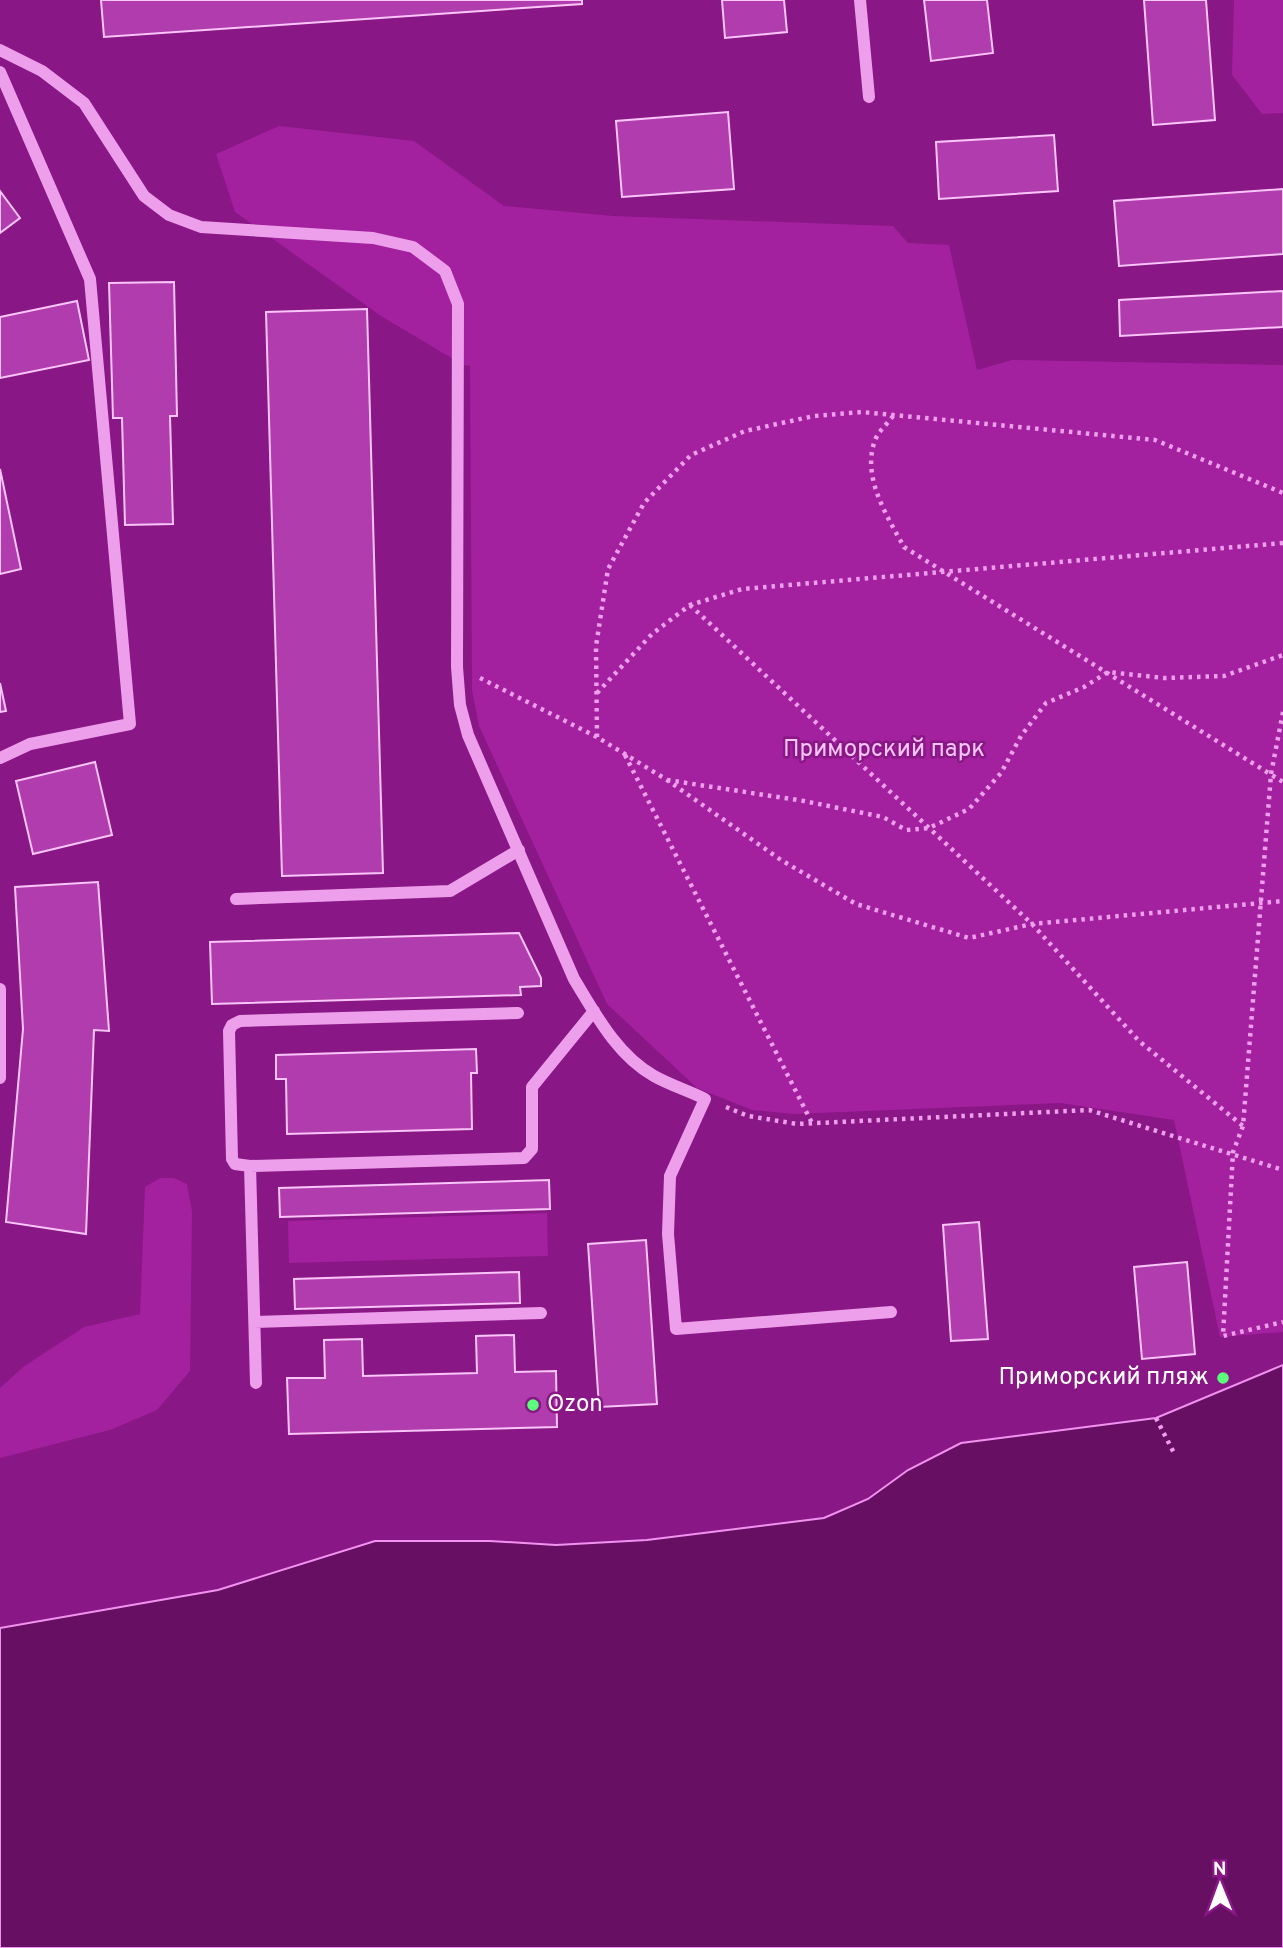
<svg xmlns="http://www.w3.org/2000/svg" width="1283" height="1948" viewBox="0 0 1283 1948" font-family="Overpass,sans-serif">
<rect width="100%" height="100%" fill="#891785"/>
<!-- green -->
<path fill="#a3209f" d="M1234 0H1283V113L1262 114 1232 75Z
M279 126 414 141 504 206 613 216 893 226 908 243 949 245 977 370 1012 360 1283 365V1332L1220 1337 1174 1120 1060 1103 795 1114 752 1110 697 1088 607 1004 479 726 472 690 470 366 463 365 381 316 235 212 216 154Z
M160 1178H174L187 1184 192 1211 190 1371 157 1410 110 1430 0 1458V1388L23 1367 84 1327 140 1314 145 1187Z
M547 1213 548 1256 289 1263 288 1221Z"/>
<!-- water -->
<path fill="#670f62" stroke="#f192f0" stroke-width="2" d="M1283 1365V1948H0V1628L218 1590 375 1541H490L556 1545 647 1540 824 1518 868 1499 908 1470 961 1443 1156 1418Z"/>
<!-- building -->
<path fill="#b13cad" stroke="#fac5f9" stroke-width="2" d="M101 0H582V4L104 37Z
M722 0H784L787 32 725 38Z
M924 0H987L993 53 931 61Z
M1144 0H1206L1215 120 1153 125Z
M728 112 734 189 622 197 616 121Z
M1054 135 1058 191 939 199 936 142Z
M1283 189V254L1119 266 1114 201Z
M0 191 20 218 0 233Z
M174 282 177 416H170L173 524 125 525 122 418H113L109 283Z
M1283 291V327L1120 336 1119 300Z
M77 301 89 360 0 378V317Z
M367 309 383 873 282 876 266 312Z
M0 469 21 569 0 574Z
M0 683 6 711 0 712Z
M95 762 112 835 33 854 16 781Z
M98 882 109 1031 94 1030 86 1234 6 1222 23 1029 15 887Z
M519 933 541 978V986L520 987 521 995 212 1004 210 942Z
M476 1049 477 1073H471L472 1129 287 1134 286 1079H276V1055Z
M549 1180 550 1209 280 1217 279 1188Z
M979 1222 988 1339 951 1341 943 1225Z
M646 1240 657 1404 599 1407 588 1244Z
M1187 1262 1195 1354 1142 1359 1134 1267Z
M519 1272 520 1303 295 1309 294 1279Z
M514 1335 515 1372 556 1371 557 1427 289 1434 287 1378H325L324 1340 362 1339 363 1376 477 1373 476 1336Z"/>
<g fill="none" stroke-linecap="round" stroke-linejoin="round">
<!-- path -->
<path stroke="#ee9fec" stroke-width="4.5" stroke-dasharray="3.5 5" stroke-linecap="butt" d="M893 416C888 423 880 430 876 438 860 475 887 516 904 547L1283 782
M690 605 1032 924 1139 1041 1243 1126
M480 678 597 737 667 780 781 860 856 904 969 938 1032 924 1283 901
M597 693 652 634 690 605 742 589 1283 543
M1283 712 1271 774 1243 1126 1233 1152 1223 1336 1283 1322
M597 737 596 646 608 569 644 503 691 455 745 431 814 416 862 412 1155 440 1283 493
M625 755 812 1123
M667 780 804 801 883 817 906 830 929 828 969 809 1001 773 1021 736 1046 703 1084 687 1108 672 1164 678 1224 676 1283 655
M726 1107 748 1116 797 1124 1089 1110 1283 1170
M1156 1418 1174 1453"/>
<!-- minor -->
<path stroke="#ee9fec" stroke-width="12" d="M860 0 869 97
M0 50 42 71 84 103 144 196 169 215 201 227 373 238 413 247 445 271 458 304 457 667 460 705 468 735 574 979C596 1015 617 1055 654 1076 670 1085 689 1091 705 1099L670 1176 668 1234 676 1329 891 1312
M0 72 90 279 130 724 30 744 0 758
M236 899 450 891 519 850
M0 989V1078
M250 1166 235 1164 232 1159 229 1031 232 1025 240 1021 518 1013
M255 1322 541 1313
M256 1383 250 1166 524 1158 532 1149V1087L594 1011"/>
</g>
<!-- markers -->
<g fill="#5cff7b" stroke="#891785" stroke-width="2.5">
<circle cx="1223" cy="1378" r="7"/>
<circle cx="533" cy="1405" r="7"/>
</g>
<g text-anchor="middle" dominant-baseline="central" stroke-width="5" stroke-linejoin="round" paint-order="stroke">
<!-- park labels -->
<g font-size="24" fill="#fac5f9" stroke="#891785">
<text x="884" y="750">Приморский парк</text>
</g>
<!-- poi labels -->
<g font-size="24" fill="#fff" stroke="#891785" text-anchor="end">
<text x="1209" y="1378">Приморский пляж</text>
<text x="547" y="1405" text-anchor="start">Ozon</text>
</g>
</g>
<!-- north arrow -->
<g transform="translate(1220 1885) rotate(359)" stroke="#891785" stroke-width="5" paint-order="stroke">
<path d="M0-5L12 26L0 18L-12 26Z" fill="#ffffff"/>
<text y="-10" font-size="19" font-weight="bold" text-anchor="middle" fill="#ffffff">N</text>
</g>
</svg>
